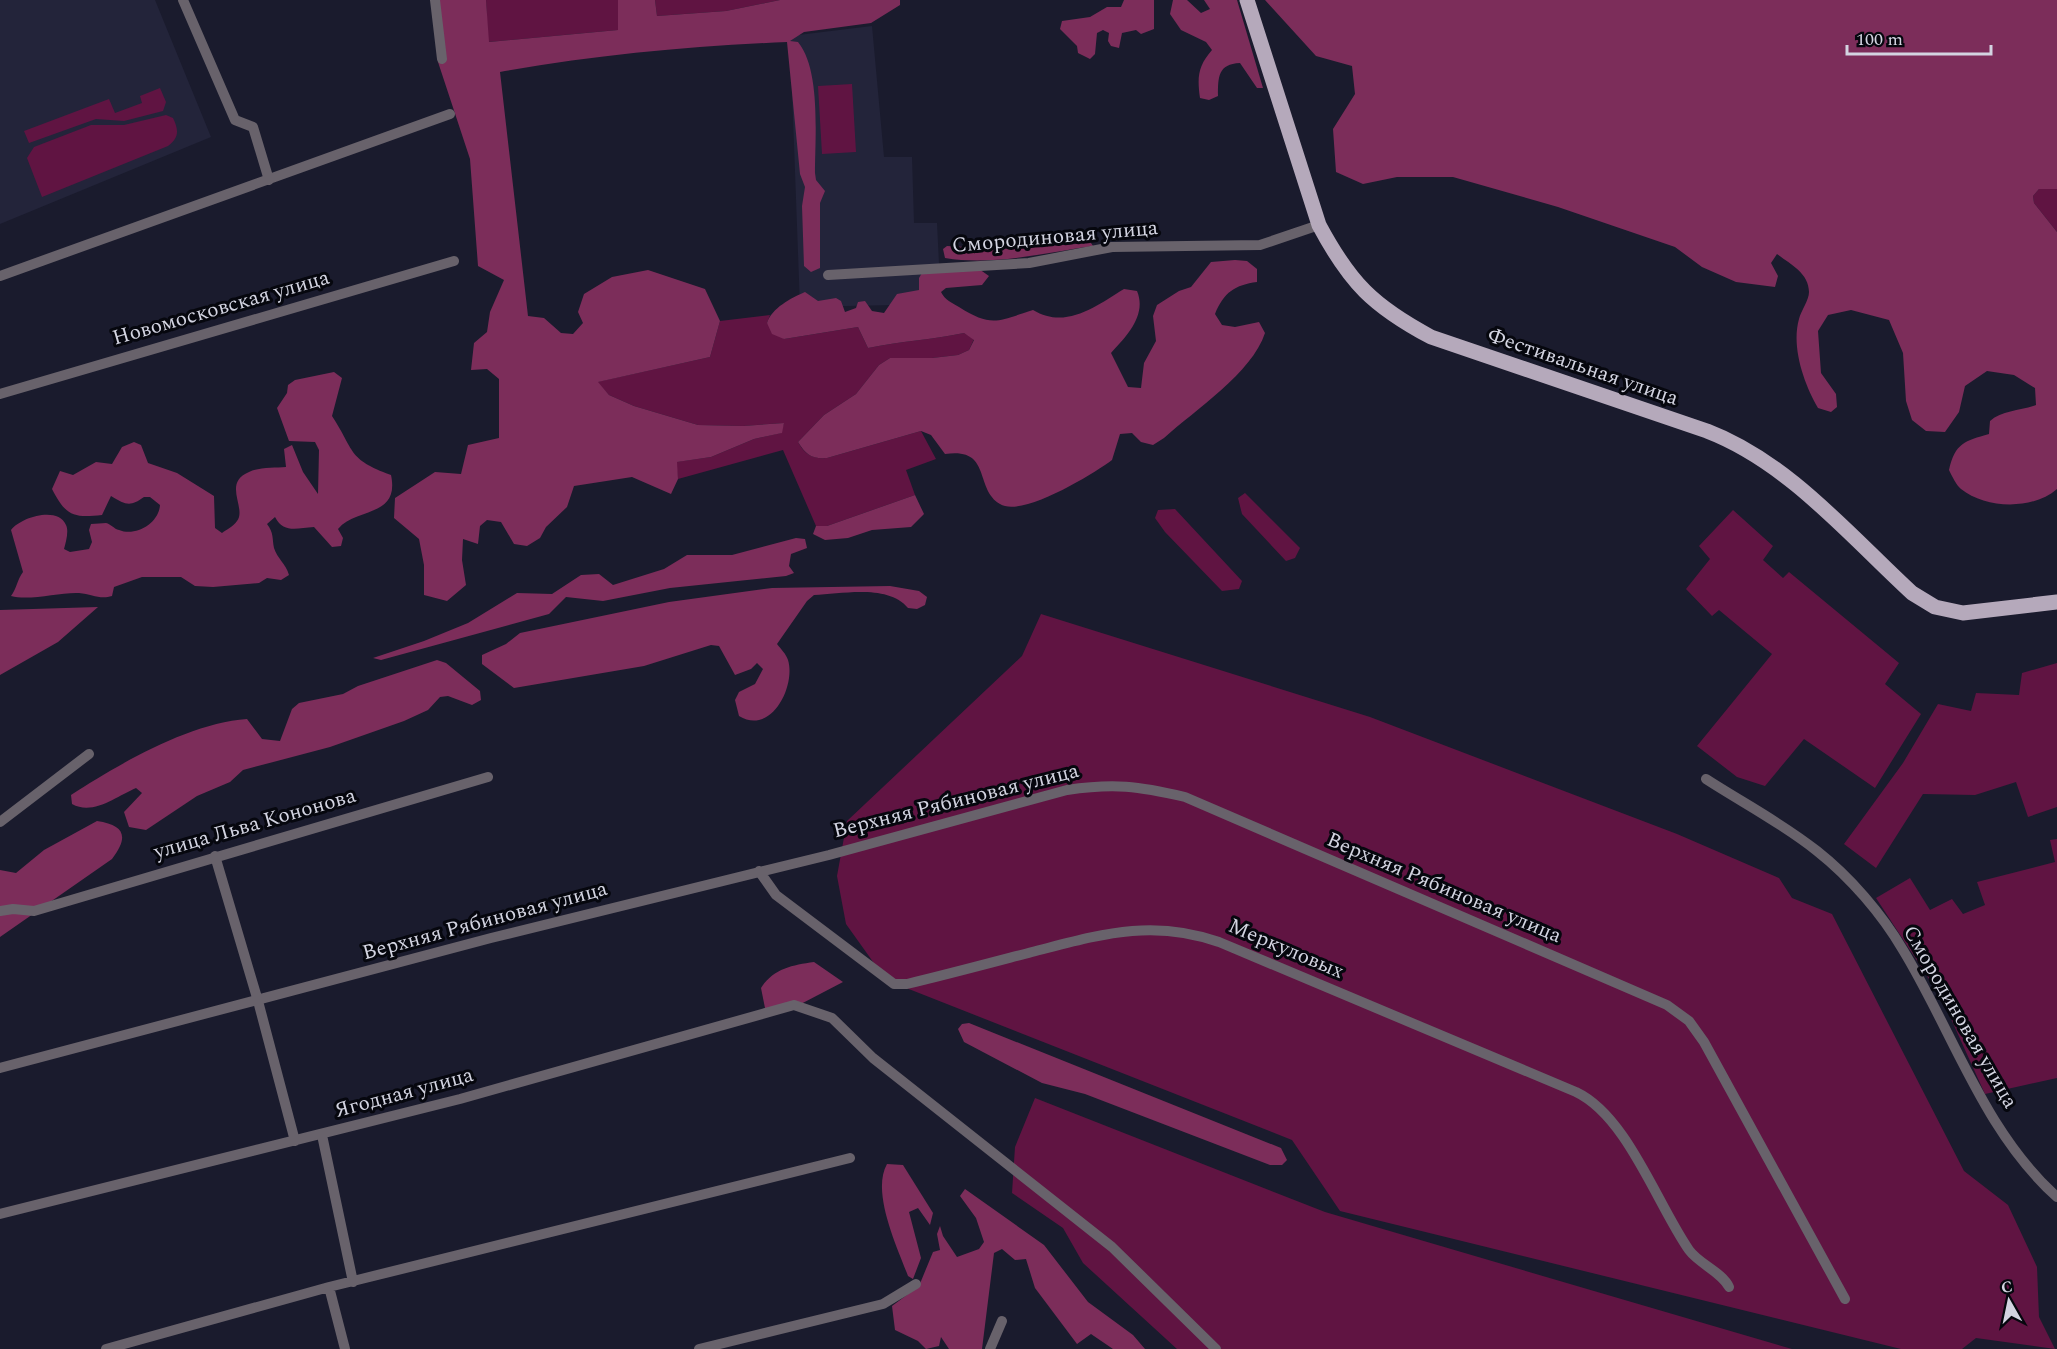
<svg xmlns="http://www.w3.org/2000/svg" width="2057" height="1349" viewBox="0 0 2057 1349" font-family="Spectral,serif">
<rect width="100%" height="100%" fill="#1a1b2d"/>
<!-- built -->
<path fill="#23243a" d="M0 0H155L211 137 0 224Z
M872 26 884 157H912L914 223H937L941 304 800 307 790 36Z"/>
<!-- green -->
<path fill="#601442" d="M486 0H618V30L488 42Z
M655 0H780L726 11 657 16Z
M852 84 856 152 822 154 818 86Z
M160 88 166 102 163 111 124 121 96 119 29 143 24 131 109 99 115 113 142 103 140 96Z
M166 115 173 118C179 130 179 138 168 146L42 197 27 158 34 147 91 125H124Z
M2055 187 2057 189V232L2034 203 2033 196 2039 189Z
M770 315 767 323 784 339 858 327 868 348C900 341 932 340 964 333L974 339 969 350 958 355 932 358H890L879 365 856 394 824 415 798 442C805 455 813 459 827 458L921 431 936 459 906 470 915 495 827 526H816L783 450 678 479 676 462 711 457 754 439 781 433 784 423 743 426 698 425 634 406 609 395 597 382 710 357 720 321Z
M1245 493 1300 548 1295 558 1286 561 1242 514 1238 498Z
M1175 509 1242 581 1239 589 1222 591 1165 532 1155 518 1158 510Z
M1733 510 1773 546 1763 560 1783 578 1789 572 1899 663 1885 684 1921 714 1875 788 1804 739 1765 786 1737 777 1697 746 1772 654 1719 610 1712 616 1686 589 1710 559 1699 546Z
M1041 614 1370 717 1677 834 1779 878 1792 898 1832 914 1964 1171 2008 1205 2037 1267 2039 1317 2055 1349 1976 1338 1962 1349H1901L1340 1211 1292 1140 886 980 846 924 837 876 847 821 1022 656Z
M2057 663V807L2028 817 2016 782 1975 795 1923 794 1876 868 1844 844 1903 763 1938 704 1971 711 1976 693 2019 695 2022 673Z
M2057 839V1078L1985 1094 1942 999 1876 898 1910 878 1930 910 1952 899 1963 914 1985 905 1977 882 2055 862 2050 840Z
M1035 1098 1325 1212 1792 1349H1177L1083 1263 1063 1228 1012 1193 1015 1147Z"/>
<!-- forest -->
<path fill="#7c2d5a" d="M435 0H486L489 42 618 30V0H655L657 16 726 11 780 0H900V5L871 23 804 32 790 41 798 42C821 70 815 137 815 173L816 180 825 191 820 203V268L811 272 804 266 802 206 805 187 800 174 787 42C691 46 595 55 500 72L528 316 544 318 561 333 573 334 583 323 578 312 584 294 612 277 648 270 705 289 720 321 710 357 598 382 609 395 634 406 698 425 743 426 784 423 782 433 754 439 711 457 677 462 678 479 671 494 632 477 574 486 567 507 546 527 540 538 527 546 514 544 501 522 487 520 480 526 478 544 463 539 462 560 466 585 447 601 424 595V565L419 539 394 518 395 498 435 472 461 474 468 445 499 438V379L487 369 471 370 474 343 487 332 490 312 504 280 478 266 470 159 438 62Z
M1124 0H1154V29L1141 34 1136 30 1122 33 1119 48 1111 46 1108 41 1109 33 1103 30 1097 33 1095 54 1090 59 1078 53 1077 46 1060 29 1062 21 1090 17 1107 7H1121Z
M1173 0H1187L1201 13 1210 9 1204 0H1237L1263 88H1257L1240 63C1218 64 1218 77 1218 96L1209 100 1200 98C1197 77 1198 66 1212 50L1206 42 1181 30 1170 14Z
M1265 0H2057V189H2039L2033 196 2034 203 2057 232V489C2033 510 1986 509 1961 489 1956 485 1952 476 1949 470 1955 443 1965 441 1989 434L1990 421C2002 410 2020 411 2036 405L2035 388 2014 375 1987 371 1965 386 1959 412 1945 432 1926 431 1912 420 1906 401 1903 353 1889 320 1851 310 1828 315 1818 331 1821 373 1836 394 1837 407 1831 412 1818 408C1804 384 1791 347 1799 319 1801 311 1809 300 1809 292 1809 273 1790 264 1777 254L1771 263 1778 276 1775 287 1736 282 1702 267 1675 247 1558 207 1453 177H1397L1363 184 1336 172 1333 129 1355 94 1352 66 1316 56Z
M1091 243 1093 246C1044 253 993 266 945 258L943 249 947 246 1002 249Z
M1235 260 1247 261 1257 269V282C1235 285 1224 292 1215 314L1222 325 1235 327 1259 322 1265 333C1252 373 1195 410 1164 438L1153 445 1141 442 1132 433 1120 434 1112 460C1093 474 1022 518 1000 504 974 488 992 447 945 454L931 435 921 431 827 458C812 459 806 455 798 442L824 415 856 394 879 365 890 358H932L958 355 969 350 974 340 964 333C932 340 900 341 868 348L858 327 784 339 772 334 767 323C772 308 791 298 805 292L818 301 836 298 841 301 845 312 856 308 858 302 865 301 872 311 884 313 897 294 919 290V278L922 273 979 269 989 276 982 285 946 288 941 292C945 300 952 303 959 307 992 328 998 321 1033 310 1066 330 1096 306 1124 289L1137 291C1147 315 1127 336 1111 353L1128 387 1141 388 1144 363 1156 341 1153 316 1157 305 1179 291 1191 287 1211 262Z
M334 372 342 378 332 416C355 451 347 459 391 475 400 518 356 507 338 529L343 538 341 546 332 547 314 527C297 528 284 534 275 517L267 524C274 533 272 538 274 548 277 558 286 564 289 575L281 580 267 578 259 583 213 587 195 586 181 577H142L114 587 112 596C100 600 92 594 79 593 60 592 30 601 11 596 17 588 17 580 23 572L11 530C21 517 58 506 66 525 69 531 66 542 64 549L70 552 89 549 92 542 89 530 91 524C96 524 102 523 106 523 111 524 114 529 119 530 136 537 159 523 160 505L150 497H144C130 507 126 505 111 496L102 515C73 518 66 516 52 489L60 471 73 475 96 462 112 464 122 447 134 442 141 445 148 463 177 473 214 496 215 528 222 533C226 530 234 526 237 521 247 508 222 483 249 472 259 467 275 468 286 467L284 449 292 445 303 472 318 494 319 450 315 442 289 441 277 408 287 393 288 385 295 380Z
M915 495 924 514 911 527 872 530 848 538 825 540 813 534 816 526H827Z
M796 538 805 539 807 548 791 554 789 566 794 573 786 576 670 588 603 601 566 597 549 614 381 660 373 658 424 641 468 623 517 593 552 594 581 575 599 574 613 585 664 569 687 555H732Z
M890 586 919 591 927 597 925 605 917 609 908 608C888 584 842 594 814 595L807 601 777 644C781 649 786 654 788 660 796 686 771 736 739 716L735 700 739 692 755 684 763 669 757 663 751 669 735 675 719 646 711 645 644 666 514 688 482 664V655L506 644 520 633 669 602 772 588Z
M98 607 58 642 0 675V610Z
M437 660 446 663 480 691 481 700 472 705 448 696 440 697 428 710 404 721 330 747 243 770 230 782 197 796 146 830 129 827 124 812 142 793 136 788C117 796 93 816 72 804L71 795C119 764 189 723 247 719L262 739 280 741 292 709 299 703 343 694 358 686Z
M97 821C125 825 129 837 112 859L0 937V870L16 873 44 850Z
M814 962 843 982 797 1006 774 1014 765 1008 761 988C773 969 792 965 814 962Z
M969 1023 1281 1148 1287 1160 1282 1165H1270L1085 1094 1042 1083 964 1042 958 1029 962 1024Z
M887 1164 903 1165 933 1213 930 1225 918 1208 909 1212 921 1258 913 1279 908 1276C897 1247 871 1192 887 1164Z
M965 1189 1044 1245 1088 1302 1133 1335 1145 1349H1113L1091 1334 1077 1344 1035 1288 1026 1259 1015 1260 1002 1249 994 1253 982 1349H949L941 1337 939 1346 926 1349 918 1341 895 1330 892 1306 919 1286 933 1252 940 1250 937 1234 940 1226 943 1236 957 1257 979 1249 984 1242 976 1218 960 1196Z"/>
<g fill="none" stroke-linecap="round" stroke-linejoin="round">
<!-- minor -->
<path stroke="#68626b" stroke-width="10" d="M183 0 235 120 253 127 269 180
M435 0 442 59
M828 275 1029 263 1112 247 1260 245 1319 225
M0 276 450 114
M0 394 454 261
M1706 779C1743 803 1782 823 1817 851 1850 877 1882 914 1903 950 1953 1032 1984 1132 2057 1197
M0 822 89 754
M215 856 258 1001 295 1141
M759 871 776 895 894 984H907C949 974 990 963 1032 952 1099 935 1151 918 1219 942L1576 1092C1627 1116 1657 1204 1689 1250 1699 1264 1722 1272 1729 1287
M0 911 13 909 34 911 488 777
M0 1068 491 938 829 855 1067 790C1114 783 1138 786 1185 797L1667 1005 1689 1021 1704 1042 1845 1299
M322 1135 353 1282
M0 1214 460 1099 794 1005 832 1018 873 1058 1112 1247 1216 1349
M329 1287 345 1349
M106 1349 329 1287 850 1158
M699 1349 883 1304 916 1284
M990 1349 1002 1321"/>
<!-- primary -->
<path stroke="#b5a9bb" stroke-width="15" d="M1247 0 1319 225C1350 283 1373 306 1431 337L1707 431C1788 462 1849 535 1912 593L1935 607 1963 613 2057 602"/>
</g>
<g text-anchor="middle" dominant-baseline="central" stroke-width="6" stroke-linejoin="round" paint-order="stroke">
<!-- street labels -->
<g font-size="21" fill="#d3d4e1" stroke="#06070e">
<text transform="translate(1055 237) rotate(-5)">Смородиновая улица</text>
<text transform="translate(221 308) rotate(-16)">Новомосковская улица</text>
<text transform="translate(1583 367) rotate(19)">Фестивальная улица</text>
<text transform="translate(956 801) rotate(-14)">Верхняя Рябиновая улица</text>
<text transform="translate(255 824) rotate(-16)">улица Льва Кононова</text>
<text transform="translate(1444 888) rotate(23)">Верхняя Рябиновая улица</text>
<text transform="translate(485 921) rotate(-15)">Верхняя Рябиновая улица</text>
<text transform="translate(1286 949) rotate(23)">Меркуловых</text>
<text transform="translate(1960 1017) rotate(60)">Смородиновая улица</text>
<text transform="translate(404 1093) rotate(-15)">Ягодная улица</text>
</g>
</g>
<!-- north arrow -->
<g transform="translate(2009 1301) rotate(351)" stroke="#06070e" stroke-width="4.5" paint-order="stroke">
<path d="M0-4.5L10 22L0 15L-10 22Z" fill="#d3d4e1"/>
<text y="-9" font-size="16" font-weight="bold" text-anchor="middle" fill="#d3d4e1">С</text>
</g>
<!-- scale -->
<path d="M1847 45v9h144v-9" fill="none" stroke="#d3d4e1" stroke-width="3"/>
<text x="1856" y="45" font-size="18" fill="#d3d4e1" stroke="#06070e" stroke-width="4.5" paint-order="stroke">100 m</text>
</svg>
